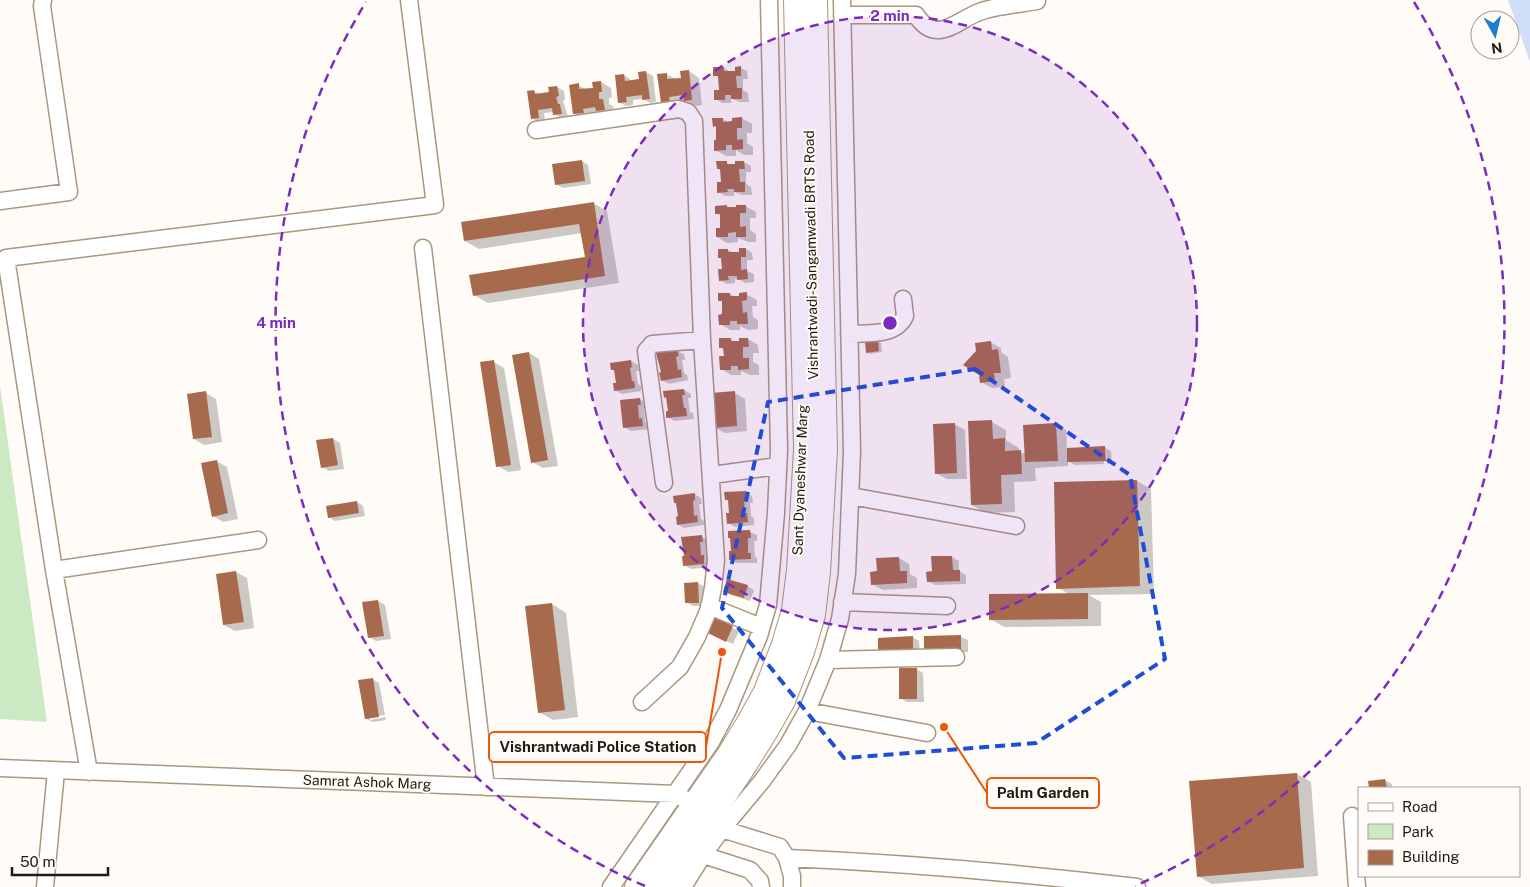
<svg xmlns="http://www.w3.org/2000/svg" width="1530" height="887" viewBox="0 0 1530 887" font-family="'Public Sans',sans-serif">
<rect width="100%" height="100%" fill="#fffbf6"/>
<!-- green -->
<path fill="#cbeac4" d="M0 386 47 722 0 719Z"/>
<!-- water -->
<path fill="#cfdff6" d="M1508 0H1530V62Z"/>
<!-- shadow -->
<path fill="#0003" d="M724 68 730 72H736L741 68 747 71 748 79H743V90L748 93 749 102H739L731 98V103H722L716 99 720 91 719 78 715 75Z
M689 71 699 78 702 105 696 106 687 101 679 102 672 109 662 103 666 74 676 79H682Z
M646 72 653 76 656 102 650 103 643 99 633 100V105L626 106 619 102 624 75 630 79 631 81 641 80Z
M601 82 611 88 612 97 609 98V104L613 106 615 115 585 119 574 113 578 85 587 90 595 89Z
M557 87 564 91 565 100H563L568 117 561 118 554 114V112L544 113 545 121 539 122 532 118 534 91 540 94 550 93Z
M742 118 752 124V133H747V143L753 147V155H744L736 150V156H726L715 150 718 141 717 127 714 126 723 119 729 123 734 122Z
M582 161 588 165 591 184 563 188 556 184Z
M744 162 751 166V172H746V184L751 187 752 195H742L734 192V196H725L719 192 722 183V171L718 169 726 163 731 165Z
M593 203 607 211 619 283 488 303 474 295 586 258 582 233 479 249 465 241Z
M745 206 756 212V218H750V230L756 234V242H748L738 238V242L727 243 717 237 721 229V216L717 213Z
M746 249 752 253 753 260H747V271L754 274V282L745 283 739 279H735V283L727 284 720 280 723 270V260L719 257 728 250 734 253H740Z
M730 294 735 297 746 294 757 300V306H752L753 317 758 320V329L748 330 740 326V330H730L720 324 724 316 723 302 719 300Z
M730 339 736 342 748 339 758 345 759 353H753V362L759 365V375H750L741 371V375H731L721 369 725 357V350L720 347Z
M878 341 881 343 882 352 870 354 867 352Z
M990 342 1001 348V352L1008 357 1011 378 1004 379 1005 387 992 388 981 382 977 351Z
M677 351 684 354 685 360H682L684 373 687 375 688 380 669 384 662 380Z
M529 353 539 359 558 466 543 468 532 462Z
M631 361 638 365 639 371H636L638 384 641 386V391L622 394 615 390 617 384 615 371 612 369Z
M494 362 504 368 521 470 508 472 498 466Z
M684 390 691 394V398H688L690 412 693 413 694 419 674 421 668 417 669 412 668 399 665 397Z
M206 393 216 399 222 442 204 445 194 439Z
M735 393 745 399 747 431 725 433 714 427Z
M640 399 646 403 647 408H644L645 422 649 424V429L631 431 624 427Z
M992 422 1006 430V440L1019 448V452L1026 454 1056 424 1066 430 1067 449 1105 448 1111 451 1112 464H1107L1106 450H1104V464L1075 465 1068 461V466L1035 468 1036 481 1014 482 1015 512 986 513 972 505Z
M954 424 965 430 967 479H947L936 473Z
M333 439 340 443 344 469 329 471 322 467 318 441Z
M216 461 227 467 238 519 223 522 213 516Z
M1137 481 1151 489 1154 594 1089 595 1101 602V626L1004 627 990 619 1069 594 1058 588Z
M745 492 752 496 753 503H750L751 516 754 518V525L735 527 728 523 730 514 729 501 726 499Z
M694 494 701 498 702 504H699L701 519 704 521V525L684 528 678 524Z
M357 502 363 506 365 516 335 521 329 517Z
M750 532 757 535V541H754L755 557 757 558V563H737L730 560Z
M702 537 708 540 709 545H706L707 559 710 560 711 567 691 569 684 565Z
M952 557 959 561V571L966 575V584L935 585 928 581 933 573Z
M899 558 909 564 910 574 917 578V588L883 590 872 584 878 573Z
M236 572 247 578 254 628 235 631 224 625Z
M698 583 705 587V606H693L686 602 685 584Z
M747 586 754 590 750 601 731 595 725 591Z
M378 601 385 605 391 639 376 641 369 637Z
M552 604 566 613 578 717 553 720 539 712Z
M710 617 739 631 733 644 710 634Z
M912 637 919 641 920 654 886 656Z
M961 637 968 640V652L932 653Z
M916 669 923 673 924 702H907L900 698Z
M372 679 379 683 385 715 370 717V720L385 717 386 720 373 722 366 719Z
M1297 774 1311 782 1318 876 1212 884 1198 876Z
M1385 780 1392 784V788H1370L1369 782Z"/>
<!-- building -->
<path fill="#a86a4c" d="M741 66V76H736L737 88H742V99H731V95H725V100H714V90H719L718 76H713V67H724V71H735V67Z
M689 70 692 100 684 101 683 95 669 97 670 102 661 103 657 74 667 73V79L681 78 680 71Z
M646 71 650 99 642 100V95L626 97 627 102 618 103 615 75 624 74 625 81 639 79 638 72Z
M601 81 602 92H599V99H603L605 110 596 111 595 107 583 109 584 113 573 114 569 85 579 83V89L593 88 592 82Z
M557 86 559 96 556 97 558 104H560L562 114 553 115 552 108 538 110 539 118 531 119 527 91 534 90 535 94 549 92 548 87Z
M742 117V128H737V140L743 139V149L732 150V145H726V150L714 151V140H716V126L713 127 712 118H723V122L732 121V118Z
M582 160 585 181 555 185 552 164Z
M716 161H727V164H735V161H744L745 169H739L740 182H745V192H734V189H727L728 192 717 193V182H721L720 169H717Z
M594 202 605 276 473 296 469 275 585 257 579 224 464 241 461 222Z
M727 205V207H736V205H746V213H740V227L746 226V237H736V232L728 233V237H716V228H720V214H715V206Z
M739 248H746V257H741V270L747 269 748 279 737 280V276H728L729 280 719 281 718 269H722L721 258H718V249H728V252H739Z
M747 292V300L742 301 743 313 747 312 748 324H737V321H730V325H719L718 315 722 314V301H718V293H730V296H739V293Z
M719 338H731V341H739V338H748L749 347H743V358H749V369L738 370V366H731V370H720L719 356H724L723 348H719Z
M878 340 879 351 866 353 865 341Z
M991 341 992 350 998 349 1001 373H994L995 381 980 383 979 375 963 365 976 351 975 343Z
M677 349 679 356 676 357 678 370 681 369 682 377 661 381 659 373 661 372 656 353Z
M529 352 548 460 531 463 512 355Z
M494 360 511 465 496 467 480 362Z
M631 360 632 367 630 368 632 381H634L635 388 614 391 613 383H616L614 370H611L610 363Z
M684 389 685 395H682L684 408H686L687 416 666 418V411H668L666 397 664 398 663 391Z
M206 391 212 437 193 439 187 394Z
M735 391 737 426 713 428 711 393Z
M640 398 641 405H638L639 419 642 418 643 426 623 428 620 400Z
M992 420 993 439 1005 438V451L1021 450 1022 474 1001 475 1002 504 971 505 968 421Z
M955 423 957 473 935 474 933 424Z
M1056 423 1058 461 1025 462 1023 425Z
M333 438 338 465 321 468 316 440Z
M1105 446 1106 461 1067 462V448Z
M217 460 228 513 212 517 201 463Z
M1137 480 1140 586 1056 589 1054 482Z
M746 491V500H744L745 513H747L748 522 727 524 726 513H729L728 500H725L724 492Z
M695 493V500L693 501 694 516 697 515 698 522 677 525 676 517 678 516 676 503H674L673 496Z
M357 501 359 513 328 518 326 506Z
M750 530 751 538H748V553H751V559L729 560V551H731L730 538H728V531Z
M702 535 703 542H700L701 555H704V564L683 566 682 556H684L681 537Z
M931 556H952L953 570H960V581L927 582 926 572 932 571Z
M899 557 900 571H907V583L871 585 870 572 877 571 876 558Z
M236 571 244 622 223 625 216 574Z
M727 579 748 585 744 598 723 592Z
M698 582 699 603H685L684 583Z
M1088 593V619L989 620V594Z
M378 600 384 636 368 638 362 602Z
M552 603 565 710 538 713 525 606Z
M710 615 733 626 726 642 702 630Z
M961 635V649L924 650V636Z
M913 636V650L878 652V638Z
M899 668H917V699H899Z
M373 678 379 717 365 719 358 680Z
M1297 773 1304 868 1197 877 1189 781Z
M1385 779 1387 788H1369L1368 781Z"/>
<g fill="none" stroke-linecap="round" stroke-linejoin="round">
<defs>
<path id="minor" d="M842 15H916C936 46 956 21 979 12 994 6 1020 4 1037 1
M536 130 679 109 688 112 694 121 702 340 716 560 713 588 709 609 697 637 680 667 642 702
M0 201 69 192 42 6 43 0
M423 248 486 787
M849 334C869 333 896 336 905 316L903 299
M712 475 778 466
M664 483 646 351 652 344 702 340
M851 496 1016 526
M54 570 6 258 435 205 409 0
M842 602 947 606
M709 606 761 627
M828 660 956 657
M807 711 927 733
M0 768 676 794 683 798
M89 772 54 570 258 540
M1352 816 1357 887
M722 829 780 847 787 858 792 876V887
M703 855 750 870 760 881 761 887
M787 858C904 863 1021 873 1137 887
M45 887 56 771
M611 887 711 742 728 710 759 636 768 605 776 513 779 450 769 0
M649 887C707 804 781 713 803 614 807 595 808 575 809 557 812 521 814 486 815 450L806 0
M683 887 703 855 722 829 762 781 788 745 807 711 828 660 840 619 847 574 852 451 842 0"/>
<path id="major" d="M635 887 728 753 748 720 764 691 782 644 792 610 797 570 804 450 794 0
M665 887 747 765 768 731 785 701 804 652 815 615 820 572 827 450 817 0"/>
</defs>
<!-- minor casing -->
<use href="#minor" stroke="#aa9780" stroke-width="19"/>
<!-- major casing -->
<use href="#major" stroke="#aa9780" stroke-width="22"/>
<!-- minor -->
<use href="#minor" stroke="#fff" stroke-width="16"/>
<!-- major -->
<use href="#major" stroke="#fff" stroke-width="20"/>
</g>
<!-- marked area -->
<path fill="none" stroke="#1d4ed8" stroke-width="4" stroke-dasharray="10 6" stroke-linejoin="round" d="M975 369 1130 475 1165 659 1036 743 844 758 722 608 768 402Z"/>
<!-- distance rings -->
<circle cx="890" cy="323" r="307" fill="#7b2cbf" fill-opacity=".12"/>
<g fill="none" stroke="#7b2cbf" stroke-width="2.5" stroke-dasharray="9 6">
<circle cx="890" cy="323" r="307"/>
<path d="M645 886A614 614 0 0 1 366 2M1414 2A614 614 0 0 1 1135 886"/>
</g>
<g text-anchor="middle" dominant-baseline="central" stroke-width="4" stroke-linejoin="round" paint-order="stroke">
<!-- street labels -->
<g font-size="14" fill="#221a11" stroke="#fffbf6">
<text transform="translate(811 255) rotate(-91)">Vishrantwadi-Sangamwadi BRTS Road</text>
<text transform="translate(800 480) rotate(-88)">Sant Dyaneshwar Marg</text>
<text transform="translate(367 782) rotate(2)">Samrat Ashok Marg</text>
</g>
</g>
<circle cx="890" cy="323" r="8" fill="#7b2cbf" stroke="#fffbf6" stroke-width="2.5"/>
<g font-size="15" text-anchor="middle" font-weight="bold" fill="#7b2cbf" stroke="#fffbf6" stroke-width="4" stroke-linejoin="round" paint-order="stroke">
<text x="890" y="21">2 min</text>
<text x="276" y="328">4 min</text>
</g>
<!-- callouts -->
<path fill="none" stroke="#e8590c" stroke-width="2" d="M722 652L706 747M944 727L987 793"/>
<g fill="#e8590c" stroke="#fffbf6" stroke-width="2">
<circle cx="722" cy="652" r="5"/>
<circle cx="944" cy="727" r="5"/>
</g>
<g fill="#fffbf6" stroke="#e8590c" stroke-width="2">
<rect x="489" y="732" width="217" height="30" rx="5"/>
<rect x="987" y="778" width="112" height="30" rx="5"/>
</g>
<g font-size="15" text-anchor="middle" font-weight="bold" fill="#221a11">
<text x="598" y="752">Vishrantwadi Police Station</text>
<text x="1043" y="798">Palm Garden</text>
</g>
<!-- legend -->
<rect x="1358" y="787" width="162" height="90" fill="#fffbf6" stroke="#a7a19a"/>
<rect x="1368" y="803" width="25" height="8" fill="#ffffff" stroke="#a7a19a"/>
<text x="1402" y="812" font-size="15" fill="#221a11">Road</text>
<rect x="1368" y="824" width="25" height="15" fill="#cbeac4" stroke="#a7a19a"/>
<text x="1402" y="837" font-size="15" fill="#221a11">Park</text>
<rect x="1368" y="850" width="25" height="15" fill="#a86a4c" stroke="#a7a19a"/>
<text x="1402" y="862" font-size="15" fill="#221a11">Building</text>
<!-- north arrow -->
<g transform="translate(1495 35) rotate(172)"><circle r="24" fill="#fffbf6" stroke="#a7a19a"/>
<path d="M0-4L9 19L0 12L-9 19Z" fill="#1e7eca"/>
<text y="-8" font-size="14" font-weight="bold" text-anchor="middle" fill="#221a11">N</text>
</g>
<!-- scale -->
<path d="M12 867v8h96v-8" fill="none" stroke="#221a11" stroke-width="2.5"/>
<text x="20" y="867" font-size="15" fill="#221a11" stroke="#fffbf6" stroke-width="4" paint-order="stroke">50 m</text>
</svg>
